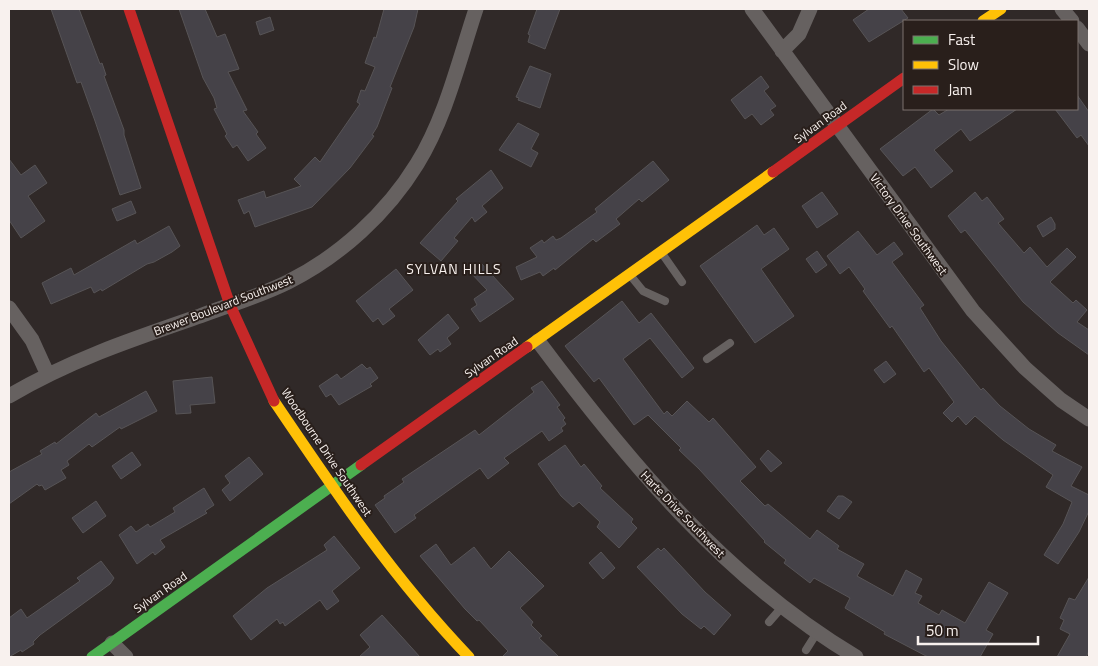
<svg xmlns="http://www.w3.org/2000/svg" width="1098" height="666" viewBox="0 0 1098 666" font-family="'Titillium Web',sans-serif">
<rect width="100%" height="100%" fill="#302928"/>
<!-- building -->
<path fill="#454248" stroke="#575456" d="M51 9H79L100 64 102 63 106 75 104 76 124 130V135L141 188 120 195 95 121 81 82 77 83Z
M179 9H205L217 37 225 34 239 69 228 72 247 110 243 111 258 132 256 134 266 148 248 161 237 145 233 148 225 136 227 134 214 109 217 108 214 98 203 78Z
M384 9H418L414 27 390 87 392 88 377 127 372 135 374 136 350 168 312 207 255 227 249 211 244 214 238 200 264 191 266 198 301 186 294 179 315 157 320 162 360 104 357 102 361 90 365 91 375 67 365 63 374 37 376 38Z
M537 9H560L545 49 528 42 530 35 528 34Z
M869 9H901L908 18 869 42 853 20Z
M270 17 274 30 260 35 256 22Z
M530 66 551 74 540 108 518 100 519 98 516 97Z
M761 76 769 87 764 91 776 106 770 110 774 115 761 125 752 114 745 119 731 100Z
M1077 95 1089 112V146L1081 135 1077 138 1055 109H1077Z
M933 109 939 115 949 109H1017L970 141 961 129 934 150 953 171 931 188 915 167 903 176 880 149Z
M518 123 539 134 531 149 538 153 531 167 499 150Z
M9 159 21 175 35 165 47 183 28 196 45 221 21 238 9 220Z
M653 161 669 180 642 202 639 199 616 219 620 224 596 242 593 239 555 270 554 268 543 276 540 272 521 280 516 267 537 257 530 248 542 240 544 243 553 236 556 240 561 238 597 212 595 209Z
M491 170 503 188 482 206 487 212 475 222 472 217 454 238 458 241 441 261 420 243 458 201 456 199Z
M822 192 838 214 817 228 802 206Z
M975 192 982 201 987 197 1004 219 998 223 1024 253 1030 247 1047 267 1067 248 1076 257 1050 282 1073 303 1076 300 1087 310 1077 322 1089 330V355L1058 333 1023 302 965 230 961 233 948 216Z
M131 201 136 213 117 221 112 209Z
M1051 217 1055 224V229L1043 237 1037 226Z
M757 225 764 235 774 228 789 249 761 269 794 316 755 343 700 266Z
M169 226 180 246 172 252 154 262 147 264 102 291 101 289 94 293 91 287 51 304 42 283 71 268 74 275 135 240 137 244Z
M858 231 877 255 894 242 903 254 892 262 924 305 920 308 941 341 981 390 983 388 1000 406 1029 429 1056 445 1052 451 1082 467 1071 486 1089 495V511L1079 532 1058 564 1044 555 1063 524 1072 502 1046 487 1053 475 1003 440 975 416 966 425 958 416 952 422 943 413 954 402 929 368 924 372 892 326 890 328 863 291 865 289 849 267 840 274 827 256Z
M817 251 827 265 816 273 806 259Z
M480 262 514 299 480 322 471 309 477 305 474 299 487 290 469 271Z
M396 269 413 290 389 309 395 316 383 325 378 318 373 322 356 301Z
M622 301 639 323 651 313 694 368 682 378 650 338 623 359 664 414 667 411 672 416 687 401 709 422 713 418 756 467 740 481 765 506 768 504 810 539 817 530 839 546 837 549 864 564 857 576 893 596 906 570 922 579 915 593 922 596 918 603 939 615 942 610 965 623 989 582 1008 593 986 630 993 634 980 657H928L884 634 885 632 845 608 850 598 814 578 810 583 784 563 786 560 764 542 765 541 699 469 679 450 681 448 648 415 634 425 599 378 594 382 565 346Z
M448 314 459 328 447 338 451 344 440 352 438 349 430 355 418 340Z
M886 361 896 374 884 383 874 370Z
M362 364 367 369 370 367 378 378 370 384 372 386 339 405 331 394 326 397 319 386 337 374 341 379Z
M212 377 215 403 190 405 191 413 176 414 173 381Z
M542 381 560 405 557 407 565 418 563 420 566 424 561 428 563 431 549 441 542 431 504 458 509 463 488 479 480 468 414 515 416 518 395 533 375 505 385 498 384 496 404 482 402 479 475 430 479 435 534 392 531 388Z
M146 391 157 411 121 429 120 427 92 447 89 444 67 461 69 465 61 470 66 478 45 490 42 485 39 486 37 484 9 504V472L42 454 40 451 55 442 56 444 96 413 99 417Z
M565 445 581 467 584 464 602 486 600 488 633 519 631 522 637 528 619 548 597 527 600 522 579 502 573 507 561 496 538 464Z
M768 450 782 463 771 472 760 459Z
M132 452 141 465 121 479 112 466Z
M249 457 263 474 230 501 222 490 230 483 225 476Z
M204 488 214 505 205 511 207 513 160 540 165 547 155 555 153 552 137 564 119 535 131 526 136 532 148 524 150 527 175 512 173 508 176 506Z
M838 496H843L852 502 839 519 827 511Z
M96 501 106 516 83 533 72 518Z
M334 536 360 568 332 591 339 601 327 610 320 600 285 626 283 622 280 624 277 619 251 640 233 616 267 588 327 550 324 545Z
M436 544 451 565 474 547 491 569 509 551 544 586 520 608 533 622 531 625 542 636 539 638 559 657H502L508 651 479 620 477 621 465 609 420 556Z
M658 548 661 551 664 548 705 592 731 615 714 635 704 626 701 629 682 614 637 567Z
M601 552 615 568 603 579 589 563Z
M101 561 114 578 110 584 40 635 33 642 34 644 22 652 21 650 9 657V618L21 609 27 618 80 581 77 578Z
M1089 577V651L1086 657H1057L1070 634 1060 629 1064 620 1060 618 1069 598 1075 600Z
M382 615 420 657H359L370 647 360 635Z"/>
<g fill="none" stroke-linecap="round" stroke-linejoin="round">
<!-- lane -->
<path stroke="#666160" stroke-width="8" d="M661 252 682 282
M630 275 643 291 665 301
M707 359 730 343
M769 622 783 606
M806 650 818 631"/>
<!-- street -->
<path stroke="#666160" stroke-width="15" d="M752 9 973 311 1025 368 1061 400 1089 419
M1062 9 1072 21
M1077 28 1089 44
M782 51 799 34 810 9
M9 308 32 340 47 373
M538 341C627 460 726 580 856 657
M9 396C70 360 133 339 200 316 229 305 260 296 288 282 340 256 387 213 417 164 446 117 459 60 476 9
M112 643 126 657"/>
<!-- fast -->
<path stroke="#4caf50" stroke-width="11" d="M92 657 361 465"/>
<!-- slow -->
<path stroke="#ffc107" stroke-width="11" d="M983 21 1001 9
M527 347 773 172
M274 401C334 490 394 579 469 657"/>
<!-- jam -->
<path stroke="#c62828" stroke-width="11" d="M129 9 230 305 274 401
M773 172 904 78
M361 465 527 347"/>
</g>
<g text-anchor="middle" dominant-baseline="central" stroke-width="4" stroke-linejoin="round" paint-order="stroke">
<!-- street labels -->
<g font-size="12" fill="#f8f1ee" stroke="#291f1b">
<text transform="translate(820 122) rotate(-36)">Sylvan Road</text>
<text transform="translate(909 224) rotate(54)">Victory Drive Southwest</text>
<text transform="translate(223 305) rotate(-21)">Brewer Boulevard Southwest</text>
<text transform="translate(491 357) rotate(-35)">Sylvan Road</text>
<text transform="translate(327 452) rotate(56)">Woodbourne Drive Southwest</text>
<text transform="translate(683 514) rotate(46)">Harte Drive Southwest</text>
<text transform="translate(160 592) rotate(-35)">Sylvan Road</text>
</g>
<!-- neighbourhood labels -->
<g font-size="14" letter-spacing="1" fill="#f8f1ee" stroke="#291f1b">
<text x="454" y="268">SYLVAN HILLS</text>
</g>
</g>
<!-- border -->
<rect width="1098" height="666" fill="none" stroke="#f8f1ee" stroke-width="20"/>
<!-- legend -->
<rect x="903" y="20" width="175" height="90" fill="#291f1b" stroke="#7c736f"/>
<rect x="913" y="36" width="25" height="8" fill="#4caf50" stroke="#7c736f"/>
<text x="948" y="45" font-size="15" fill="#f8f1ee">Fast</text>
<rect x="913" y="61" width="25" height="8" fill="#ffc107" stroke="#7c736f"/>
<text x="948" y="70" font-size="15" fill="#f8f1ee">Slow</text>
<rect x="913" y="86" width="25" height="8" fill="#c62828" stroke="#7c736f"/>
<text x="948" y="95" font-size="15" fill="#f8f1ee">Jam</text>
<!-- scale -->
<path d="M918 636v8h120v-8" fill="none" stroke="#f8f1ee" stroke-width="2.5"/>
<text x="926" y="636" font-size="15" fill="#f8f1ee" stroke="#291f1b" stroke-width="4" paint-order="stroke">50 m</text>
</svg>
